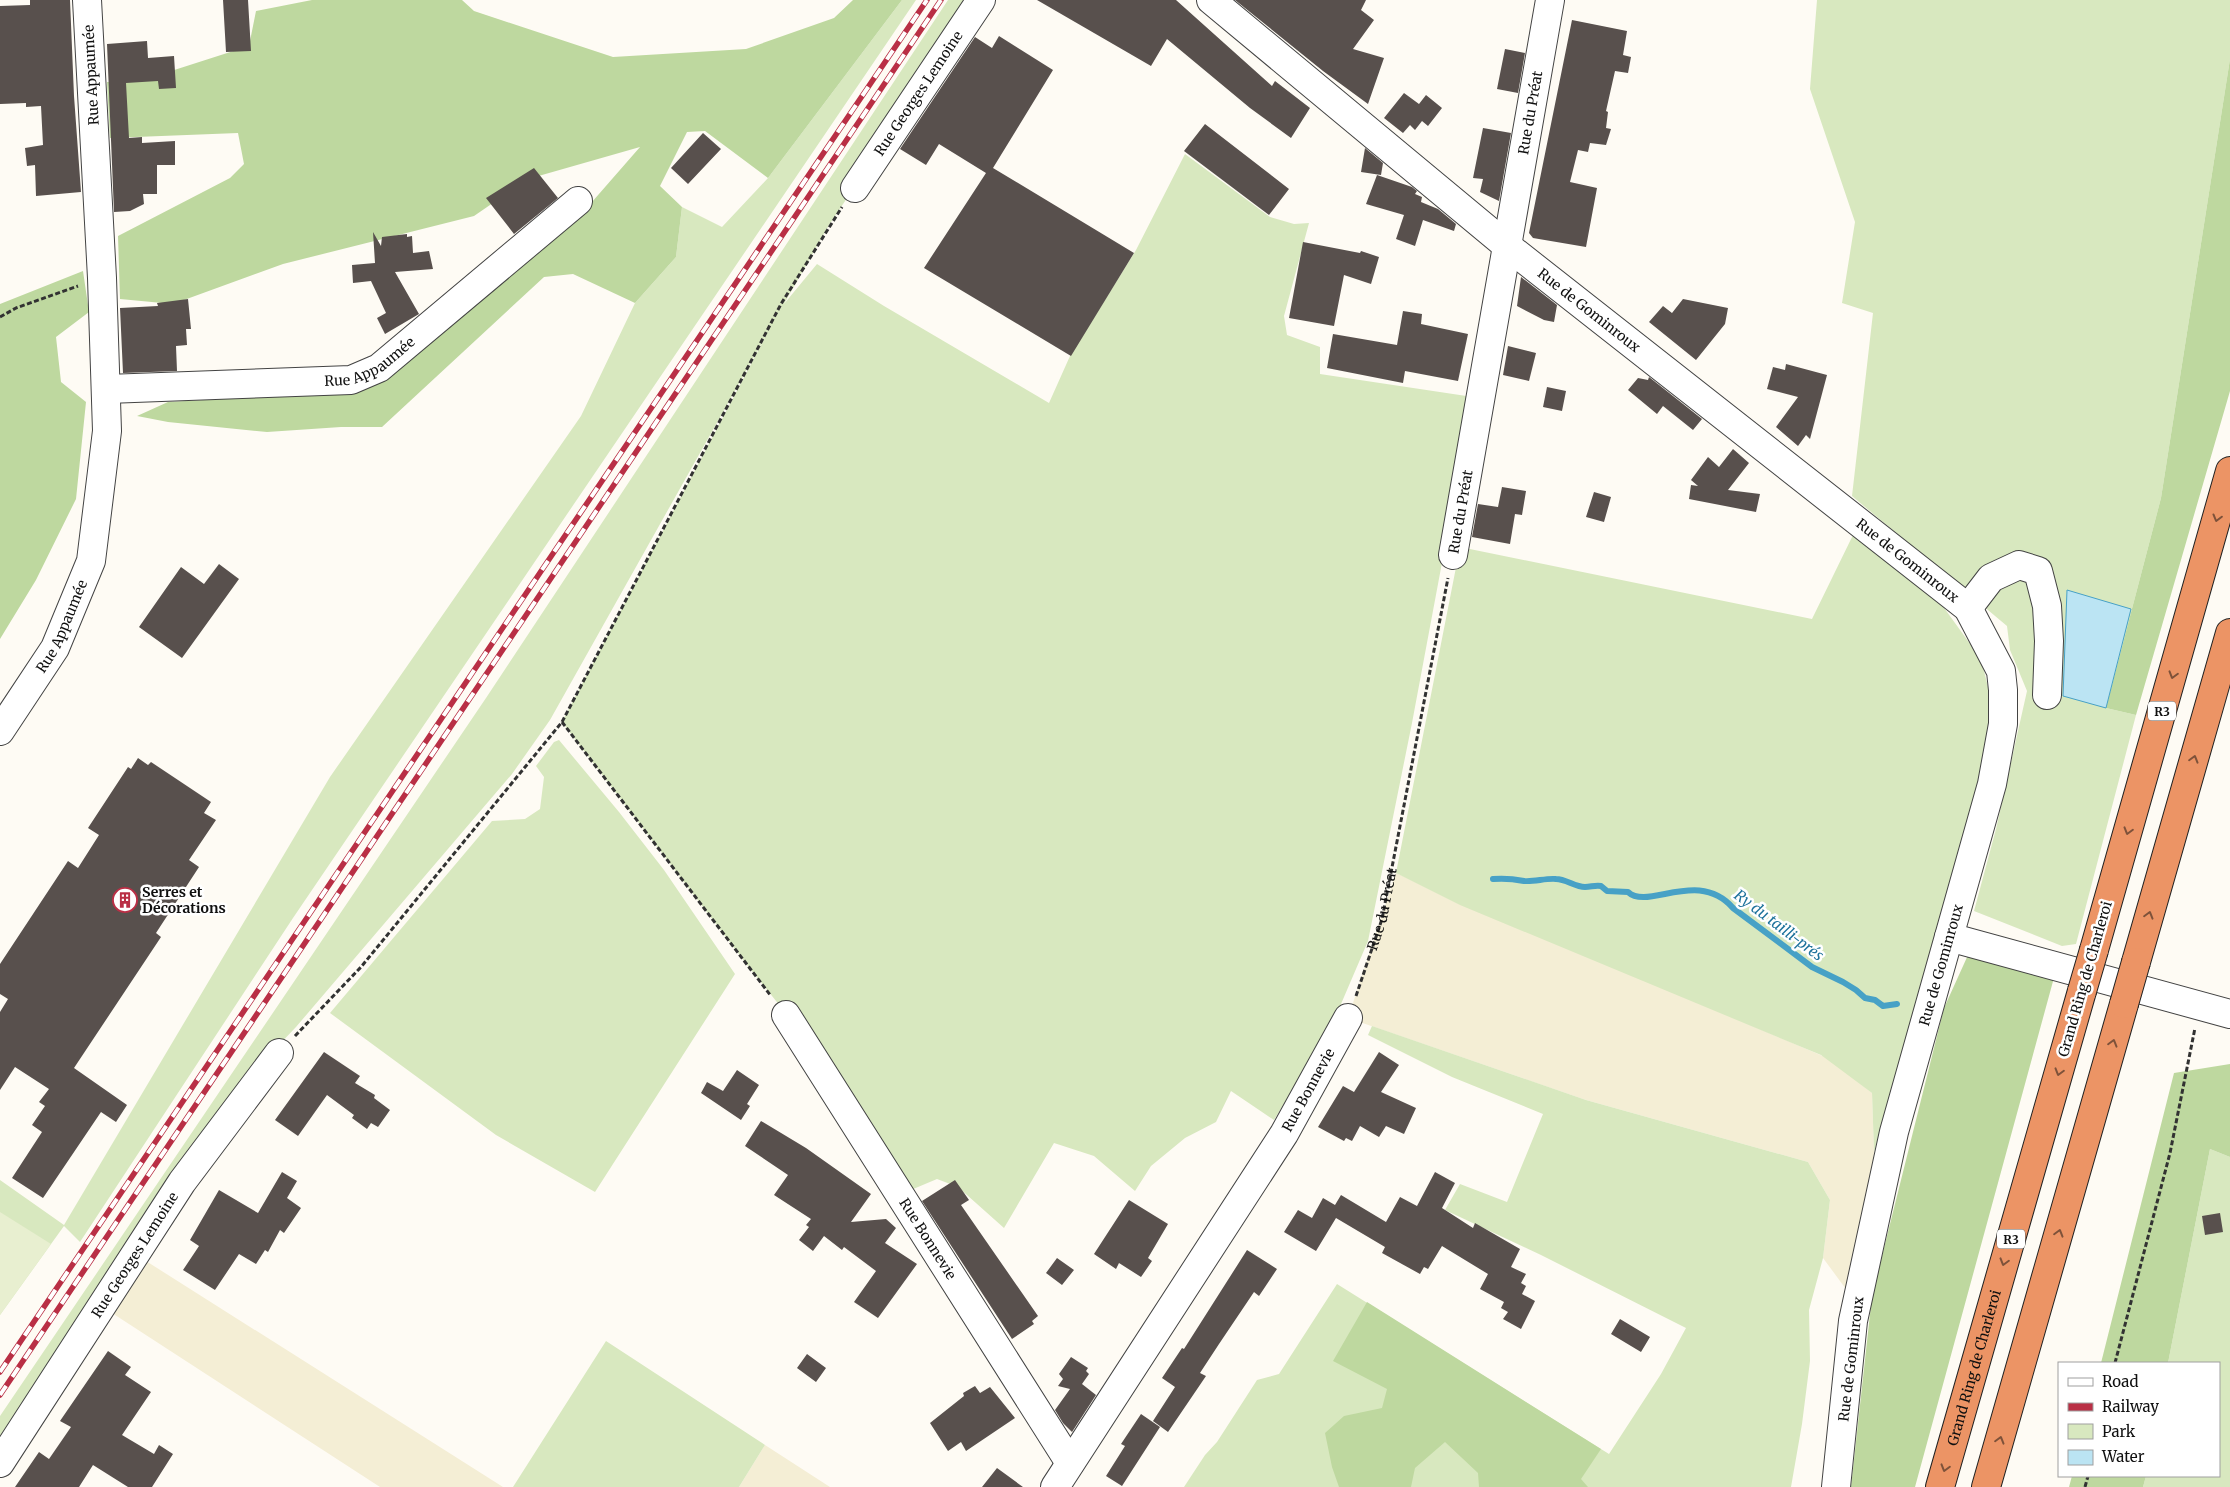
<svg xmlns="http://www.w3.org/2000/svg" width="2230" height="1487" viewBox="0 0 2230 1487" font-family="Merriweather,serif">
<rect width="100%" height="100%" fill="#fefbf4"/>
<!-- farmland -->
<path fill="#f4eed5" d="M1396 873 1832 1060 1872 1093 1874 1152 1857 1304 1823 1258 1830 1200 1808 1162 1586 1100 1348 1018Z
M146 1261 503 1487H380L112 1313Z
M765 1445 830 1487H739Z"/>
<!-- green -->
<path fill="#d8e8bf" d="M902 0H916L293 918 80 1242 64 1226 0 1315V1180L64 1225 330 777 581 416 635 303 676 257 682 207 722 227 768 178Z
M948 0H980L829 225 784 304 817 264 884 306 1049 403 1070 356 1136 250 1185 154 1270 217 1294 224 1309 223 1284 316 1287 335 1320 347V374L1473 397 1412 723 1368 941 1332 1025 1274 1120 1231 1091 1216 1122 1185 1138 1151 1166 1135 1191 1094 1156 1054 1143 1004 1228 958 1187 937 1179 899 1195 821 1057 748 966 562 722 769 330 550 720 512 774 296 1027 236 1090 0 1457V1416L486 698Z
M1817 0H2230V59L2161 498 2106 708 2136 715 2076 944 2062 946 1974 911 1996 829 2027 691 2010 650 2007 626 1852 496 1873 313 1842 303 1855 222 1810 89Z
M1853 535 1942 605 1981 659 1989 691 1988 753 1874 1152 1872 1093 1821 1055 1460 905 1396 873 1460 547 1812 619Z
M559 740 619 812 664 870 735 974 595 1192 496 1135 330 1013 492 821 525 819 540 809 544 777 536 766 554 742Z
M1372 1026 1586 1100 1808 1162 1830 1200 1823 1258 1809 1310 1810 1361 1802 1424 1791 1487H1184L1205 1455 1217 1442 1257 1380 1279 1374 1337 1284 1609 1454 1661 1374 1686 1328 1541 1255 1445 1210 1460 1184 1507 1202 1543 1114 1452 1077 1368 1035Z
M2210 1149 2230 1157V1487H2143L2146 1476H2219V1363H2168Z
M606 1341 765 1445 739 1487H513Z"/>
<!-- forest -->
<path fill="#bed89f" d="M312 0H462L474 11 613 57 746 49 834 18 853 0H902L768 178 705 131 687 132 660 186 682 207 676 257 635 303 573 274 544 277 382 427H341L267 432 168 422 137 416 168 402 359 391 578 218 640 147 528 179 474 216 283 264 173 304 120 299 118 236 230 178 244 164 238 133 110 138 107 82 140 81 249 46 256 11Z
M2230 59V391L2136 715 2106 708 2161 498Z
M83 271 89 312 56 337 61 382 86 402 76 499 36 580 0 639V304Z
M1973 944 2055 974 1915 1487H1851L1872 1296 1944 1008Z
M2230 1064V1157L2210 1149 2168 1363H2101L2174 1073Z
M1367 1302 1601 1449 1581 1479 1588 1487H1479L1478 1473 1445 1442 1415 1468 1411 1487H1339L1332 1467 1325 1433 1344 1416 1382 1408 1387 1389 1333 1361Z
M2072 1476H2146L2143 1487H2069Z"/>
<!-- pitch -->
<path fill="#e8efd0" d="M0 1212 51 1244 0 1315Z"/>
<!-- water -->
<path fill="#bbe4f3" stroke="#47a1c6" d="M2067 590 2131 609 2106 708 2063 696Z"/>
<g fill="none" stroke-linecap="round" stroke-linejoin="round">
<!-- stream -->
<path stroke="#47a1c6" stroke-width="6" d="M1493 879C1504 878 1514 879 1524 881 1534 882 1546 878 1556 879 1566 879 1575 887 1585 887 1591 887 1595 885 1601 886L1607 891 1628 892C1648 911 1698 868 1733 908L1812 967 1843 982 1856 990 1865 998 1875 1000 1883 1006 1897 1004"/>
</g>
<!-- building -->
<path fill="#58504d" d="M30 0H70L74 96 81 192 36 196 35 165 27 166 25 148 43 145 41 106 26 107V103L0 104V6L30 5Z
M223 0H248L251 51 226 52Z
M1037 0H1176L1272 86 1275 81 1310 108 1291 138 1250 108 1167 39 1151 66Z
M1235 0H1366L1361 10 1374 20 1353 49 1384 58 1368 104 1323 71Z
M1572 20 1627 31 1623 55 1631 57 1628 73 1615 71 1606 111 1608 112 1606 128 1611 129 1606 145 1590 143 1588 152 1578 150 1570 182 1597 188 1586 247 1533 238 1529 233Z
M999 36 1053 70 993 168 1134 253 1071 356 924 268 986 173 939 144 926 165 900 149 975 37 992 48Z
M147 41 148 58 174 56 176 88 159 89 158 81 126 83 129 138 142 137V143L175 141V165H157V194H143L144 204 130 211 114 212 107 44Z
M1505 49 1525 53 1518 93 1497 89Z
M1404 93 1419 104 1426 95 1442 108 1428 126 1422 121 1415 130 1410 125 1403 133 1384 118Z
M1205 124 1289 189 1269 215 1184 151Z
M1483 128 1511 133 1499 201 1480 192 1483 179 1473 178Z
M703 133 721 149 688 184 671 168Z
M1365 148 1383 163 1381 175 1361 172Z
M534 168 558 198 514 234 486 198Z
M1377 175 1412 187 1417 191 1415 194 1422 197 1421 202 1438 209 1456 224 1454 231 1423 220 1415 246 1396 239 1404 215 1366 204Z
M373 232 381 246 382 237 407 234V237L412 236 413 253 429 251 433 269 395 272 419 314 385 334 377 318 386 313 371 281 353 283 352 265 375 263Z
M1303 242 1360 253 1361 251 1379 257 1371 284 1344 275 1334 326 1289 318Z
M1521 277 1557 305 1554 322 1544 320 1517 306Z
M188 299 191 329H186L187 345 176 346 177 371 123 373 120 308 158 306 157 303Z
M1683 299 1728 308 1725 324 1696 360 1649 322 1663 306 1672 313Z
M1403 311 1422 314 1421 324 1468 334 1458 381 1405 371 1403 383 1327 368 1333 334 1397 345Z
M1508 346 1536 353 1529 381 1503 375Z
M1786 364 1827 375 1810 439 1806 435 1798 446 1776 427 1798 397 1767 389 1773 367 1785 370Z
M1649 377 1702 419 1693 430 1663 406 1657 414 1628 390 1638 378 1648 380Z
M1547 387 1566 391 1562 411 1543 407Z
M1733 449 1749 463 1728 490 1760 494 1756 512 1689 499 1691 485 1698 486 1691 480 1708 457 1719 467Z
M1502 487 1526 491 1522 515 1515 514 1510 544 1472 537 1478 504 1498 507Z
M1594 492 1611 497 1604 522 1586 517Z
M219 564 239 579 182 658 139 627 181 567 204 584Z
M138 758 148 765 151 762 211 802 204 813 216 820 189 860 199 867 156 933 161 937 74 1068 127 1105 116 1122 101 1112 43 1198 12 1178 42 1132 32 1125 45 1106 39 1102 49 1089 15 1067 0 1090V1012L8 999 0 994V964L68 861 78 868 99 835 88 828 128 767 131 769Z
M324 1052 360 1076 355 1083 375 1095 374 1098 390 1110 378 1127 371 1123 367 1129 352 1118 354 1115 327 1095 298 1136 275 1120Z
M1379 1052 1399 1065 1381 1092 1416 1108 1404 1134 1386 1126 1379 1137 1360 1126 1352 1141 1346 1138 1344 1141 1318 1127 1343 1086 1354 1092Z
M737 1070 759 1085 747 1104 750 1106 741 1120 701 1093 707 1082 723 1091Z
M761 1121 806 1148 871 1194 851 1222 886 1219 896 1228 885 1243 917 1264 878 1318 854 1302 876 1271 844 1247 842 1250 824 1236 813 1251 799 1240 809 1227 806 1225 811 1219 774 1195 788 1175 745 1146Z
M282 1172 297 1181 287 1198 301 1208 284 1233 280 1230 268 1252 265 1250 256 1264 239 1254 215 1290 183 1270 199 1246 190 1240 219 1190 258 1213Z
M1435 1172 1455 1183 1442 1208 1473 1228 1475 1223 1520 1249 1511 1267 1526 1274 1521 1283 1526 1286 1522 1294 1535 1301 1521 1329 1503 1319 1508 1312 1501 1308 1504 1302 1480 1289 1488 1274 1442 1246 1428 1269 1424 1267 1420 1274 1382 1253 1385 1247 1336 1218 1316 1251 1284 1232 1298 1210 1312 1218 1323 1198 1335 1205 1341 1195 1386 1222 1400 1197 1417 1206Z
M955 1180 969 1200 961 1205 1038 1316 1032 1321 1034 1324 1012 1339 922 1201Z
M1129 1200 1168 1224 1148 1258 1152 1261 1141 1277 1119 1263 1116 1269 1094 1254Z
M2220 1213 2223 1232 2205 1235 2202 1216Z
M1247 1250 1277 1269 1259 1296 1254 1292 1219 1344 1200 1373 1206 1376 1168 1432 1153 1421 1175 1387 1162 1378 1182 1348 1184 1349Z
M1057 1258 1074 1270 1062 1285 1046 1273Z
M1620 1319 1650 1337 1641 1352 1611 1334Z
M108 1351 131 1367 125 1375 151 1392 122 1435 154 1454 159 1445 173 1454 152 1487H128L93 1465 79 1487H15L39 1452 49 1459 71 1427 60 1421Z
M807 1354 826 1368 816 1382 797 1368Z
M1071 1357 1088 1368 1086 1371 1089 1374 1082 1384 1096 1395 1072 1432 1063 1423 1055 1410 1070 1389 1058 1386 1063 1379 1059 1374Z
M975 1386 980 1393 990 1387 1015 1418 966 1451 961 1442 948 1451 930 1423 964 1396 963 1393Z
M1141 1414 1160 1427 1122 1486 1106 1476 1125 1446 1121 1444Z
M997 1468 1023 1487H982Z"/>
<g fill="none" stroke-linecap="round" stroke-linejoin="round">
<defs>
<g id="minor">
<path id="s2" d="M1211 0 1506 245 1968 608 2001 671 2003 690V724L1992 784 1894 1132 1853 1321 1836 1487"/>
<path id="s3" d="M855 188 981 0"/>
<path id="s4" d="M107 389 351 380 379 368 578 201"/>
<path id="s5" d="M1453 555 1550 0"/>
<path d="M1968 608 1991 578 2019 565 2038 571 2047 606 2049 641 2047 695"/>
<path id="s6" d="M0 731 55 648 91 561 107 431 102 278 87 0"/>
<path d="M1949 937 2230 1014"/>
<path id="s7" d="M786 1015 1070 1463"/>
<path id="s8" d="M0 1463 182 1182 279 1053"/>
<path id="s9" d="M1055 1487 1284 1134 1348 1018"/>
</g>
<g id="highway">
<path d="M2094 950 2230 471"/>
<path d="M2136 962 2230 633"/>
<path id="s10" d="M1940 1487 2082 991"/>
<path d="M1986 1487 2124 1004"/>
</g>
</defs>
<!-- minor casing -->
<use href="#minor" stroke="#434343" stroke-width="30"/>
<!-- highway casing -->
<use href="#highway" stroke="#212121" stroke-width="30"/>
<!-- path -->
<g stroke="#323232" stroke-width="3" stroke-dasharray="5 2.5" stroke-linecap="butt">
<path d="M0 317 16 308 78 286"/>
<path d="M562 722 771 996"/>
<path id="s1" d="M1356 996 1382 919 1448 578"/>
<path d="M295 1036 361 967 562 722 781 304 842 207"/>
<path d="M2115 1363 2170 1153 2195 1028"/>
<path d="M2085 1487 2088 1476"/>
</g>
<!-- minor -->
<use href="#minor" stroke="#fff" stroke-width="28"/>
<!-- highway -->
<use href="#highway" stroke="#ec9465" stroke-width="28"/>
<defs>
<path id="rail" d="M0 1372 927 0
M0 1395 941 0"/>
</defs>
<!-- rail casing -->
<use href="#rail" stroke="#b92f45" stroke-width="5.5"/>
<!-- rail -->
<use href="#rail" stroke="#fff" stroke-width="4" stroke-dasharray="11" stroke-linecap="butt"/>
<defs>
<path id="highway-bridge" d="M2082 991 2094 950
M2124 1004 2136 962"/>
</defs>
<!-- highway-bridge casing -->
<use href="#highway-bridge" stroke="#212121" stroke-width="30" stroke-linecap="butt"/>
<!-- highway-bridge -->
<use href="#highway-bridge" stroke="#ec9465" stroke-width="28"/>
</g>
<!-- one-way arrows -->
<defs><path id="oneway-chevron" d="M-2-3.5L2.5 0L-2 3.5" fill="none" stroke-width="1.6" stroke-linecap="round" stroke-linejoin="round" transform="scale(1.25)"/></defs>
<g stroke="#7e523a">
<use href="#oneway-chevron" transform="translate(2217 518) rotate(105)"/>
<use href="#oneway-chevron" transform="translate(2173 675) rotate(106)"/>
<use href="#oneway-chevron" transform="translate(2194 759) rotate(-74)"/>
<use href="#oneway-chevron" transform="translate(2128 831) rotate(106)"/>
<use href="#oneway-chevron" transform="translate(2149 915) rotate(-74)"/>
<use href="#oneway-chevron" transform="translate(2113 1043) rotate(-74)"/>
<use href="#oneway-chevron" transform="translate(2059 1072) rotate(106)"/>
<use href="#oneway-chevron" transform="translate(2059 1233) rotate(-74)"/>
<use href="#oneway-chevron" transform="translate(2004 1262) rotate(106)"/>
<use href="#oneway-chevron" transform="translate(2000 1440) rotate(-74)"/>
<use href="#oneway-chevron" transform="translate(1945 1468) rotate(106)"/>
</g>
<!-- icons -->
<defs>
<symbol id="building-ring" viewBox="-11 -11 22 22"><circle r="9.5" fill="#fff" stroke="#b92f45" stroke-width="1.5"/><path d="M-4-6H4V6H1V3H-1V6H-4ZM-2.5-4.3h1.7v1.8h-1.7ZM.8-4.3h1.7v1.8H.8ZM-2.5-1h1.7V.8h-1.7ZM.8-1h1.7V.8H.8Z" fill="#b92f45"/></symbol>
</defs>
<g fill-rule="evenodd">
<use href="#building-ring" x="111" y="886" width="28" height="28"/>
</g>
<g text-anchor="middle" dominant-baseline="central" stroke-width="5" stroke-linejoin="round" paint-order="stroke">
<!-- shield labels -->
<g fill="#fff" stroke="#585858" stroke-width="1">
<rect x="2148" y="701.5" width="28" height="19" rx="4"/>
<rect x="1997" y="1229.5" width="28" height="19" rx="4"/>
</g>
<g font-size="12" font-weight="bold" fill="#101010">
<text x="2162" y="711">R3</text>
<text x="2011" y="1239">R3</text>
</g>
<!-- street labels -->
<g font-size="14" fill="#101010" stroke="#fff">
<text transform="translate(91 75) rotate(-93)">Rue Appaumée</text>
<text stroke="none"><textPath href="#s3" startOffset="114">Rue Georges Lemoine</textPath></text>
<text stroke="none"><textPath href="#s5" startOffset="449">Rue du Préat</textPath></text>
<text stroke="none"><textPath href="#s2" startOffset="489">Rue de Gominroux</textPath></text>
<text stroke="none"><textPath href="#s4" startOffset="268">Rue Appaumée</textPath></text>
<text stroke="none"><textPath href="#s5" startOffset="44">Rue du Préat</textPath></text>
<text stroke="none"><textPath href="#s2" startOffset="894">Rue de Gominroux</textPath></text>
<text stroke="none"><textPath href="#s6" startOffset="122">Rue Appaumée</textPath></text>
<text stroke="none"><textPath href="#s1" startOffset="91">Rue du Préat</textPath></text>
<text transform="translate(1941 965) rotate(-74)">Rue de Gominroux</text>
<text transform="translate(2085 979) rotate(-74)">Grand Ring de Charleroi</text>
<text stroke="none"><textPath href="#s9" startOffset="471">Rue Bonnevie</textPath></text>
<text stroke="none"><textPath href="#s7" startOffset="265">Rue Bonnevie</textPath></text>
<text stroke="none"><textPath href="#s8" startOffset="248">Rue Georges Lemoine</textPath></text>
<text transform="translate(1851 1359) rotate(-83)">Rue de Gominroux</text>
<text stroke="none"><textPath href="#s10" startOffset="124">Grand Ring de Charleroi</textPath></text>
</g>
<!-- poi labels -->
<g font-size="14" font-weight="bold" fill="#101010" stroke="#fff" text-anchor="start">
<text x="142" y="892">Serres et<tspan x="142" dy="16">Décorations</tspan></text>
</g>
<!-- water labels -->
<g font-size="15" font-style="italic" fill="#1f739c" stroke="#fff">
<text transform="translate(1779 925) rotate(37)">Ry du tailli-prés</text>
</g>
</g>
<!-- legend -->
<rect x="2058" y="1362" width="162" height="115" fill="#ffffff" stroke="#9f9f9f"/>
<rect x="2068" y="1378" width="25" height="8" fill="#ffffff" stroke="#9f9f9f"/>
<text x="2102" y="1387" font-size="15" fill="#101010">Road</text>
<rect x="2068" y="1403" width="25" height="8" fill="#b92f45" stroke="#9f9f9f"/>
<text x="2102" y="1412" font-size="15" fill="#101010">Railway</text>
<rect x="2068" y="1424" width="25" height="15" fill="#d8e8bf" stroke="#9f9f9f"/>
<text x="2102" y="1437" font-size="15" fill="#101010">Park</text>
<rect x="2068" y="1450" width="25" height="15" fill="#bbe4f3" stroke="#9f9f9f"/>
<text x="2102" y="1462" font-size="15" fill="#101010">Water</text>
</svg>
